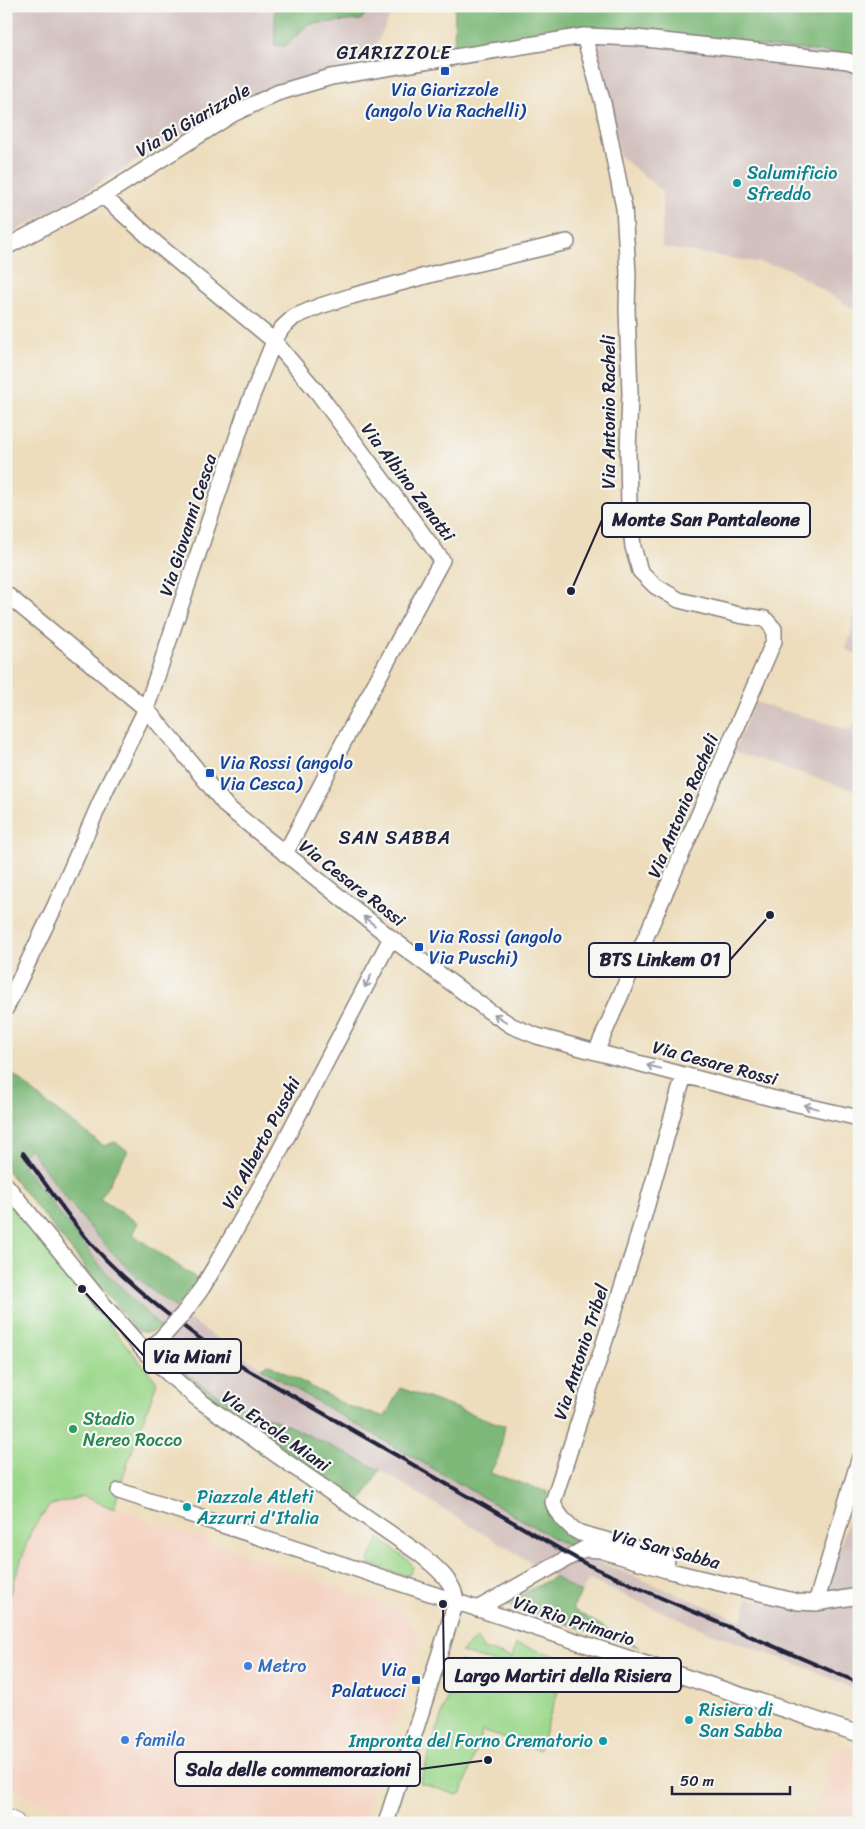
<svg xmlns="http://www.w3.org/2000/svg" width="865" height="1829" viewBox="0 0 865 1829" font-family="Sriracha,sans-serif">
<rect width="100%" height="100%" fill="#f6f6f2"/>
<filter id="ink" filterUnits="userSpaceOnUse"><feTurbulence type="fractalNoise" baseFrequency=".02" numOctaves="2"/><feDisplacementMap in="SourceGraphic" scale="10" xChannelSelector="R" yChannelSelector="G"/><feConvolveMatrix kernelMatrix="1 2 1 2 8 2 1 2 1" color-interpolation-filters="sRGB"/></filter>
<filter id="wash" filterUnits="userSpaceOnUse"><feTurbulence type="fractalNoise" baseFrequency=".0096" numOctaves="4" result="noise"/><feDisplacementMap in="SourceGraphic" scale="20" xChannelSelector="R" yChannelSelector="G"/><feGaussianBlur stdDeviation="1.12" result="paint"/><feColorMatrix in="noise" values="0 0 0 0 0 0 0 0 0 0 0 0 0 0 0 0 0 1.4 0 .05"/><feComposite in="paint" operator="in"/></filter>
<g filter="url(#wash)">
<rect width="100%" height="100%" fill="#edddbc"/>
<!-- built -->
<path fill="#f5d3c2" d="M83 1496 400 1610 421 1639 362 1823H97L6 1788V1605L31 1531 49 1506Z
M835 1744 859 1751V1823H811Z"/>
<!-- industrial -->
<path fill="#d1c0bd" d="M6 6H275V45L308 24 361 20 370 6H395L370 58 269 90 215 114 54 210 6 236Z
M592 29 855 55 859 29V312L785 267 662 247V191L620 156Z
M859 575V655L846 649 851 633Z
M755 702 849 730 859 717V792L734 751Z
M29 1149 76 1213 105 1245 136 1276 189 1319 276 1378 590 1558 742 1621 748 1598 792 1608 826 1593 848 1521 859 1522V1691L810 1669 711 1633 589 1580 581 1593 380 1470 287 1425 233 1403 201 1385 161 1353 172 1339 101 1267 39 1189 17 1158Z"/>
<!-- green -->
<path fill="#9cd88c" stroke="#5f7d64" d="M6 1200 157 1382 123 1476 114 1509 83 1496 49 1506 31 1531 6 1605Z
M379 1538 411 1563 413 1567 410 1574 406 1576 368 1563Z
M477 1638 483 1649 512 1658 516 1644 567 1659 560 1683 461 1652Z
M459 1661 558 1691 539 1750 482 1731 462 1793 457 1795 420 1783Z"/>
<!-- forest -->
<path fill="#7db878" stroke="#506d5a" d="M275 6H370L361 20 308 24 286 46 275 45Z
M455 6H859V29L855 55 582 28 454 51Z
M6 1068 42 1100 104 1146 115 1142 128 1151 100 1199 138 1223 132 1234 199 1280 176 1308C162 1297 147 1287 135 1275 94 1237 62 1194 30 1149L17 1158 101 1267 161 1328C151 1334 143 1334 134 1328L6 1169Z
M161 1353 201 1385 233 1403 287 1425 380 1470 360 1503 226 1409 197 1386Z
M268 1364 348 1406 385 1417 400 1388 505 1426 499 1456 490 1473 548 1492 549 1515 566 1534 582 1542 569 1547 276 1378 261 1368Z
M554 1577 581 1593 572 1609 639 1647 505 1604Z"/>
</g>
<g filter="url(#ink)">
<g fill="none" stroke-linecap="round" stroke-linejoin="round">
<defs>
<path id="minor" d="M584 36 603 103 624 208 628 273 627 309 630 393 628 453 629 508 633 547 640 571 655 586 679 600 739 615 765 619 774 629V641L596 1052
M103 196 158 245 274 341 318 393 442 560 343 743 285 854
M6 247 103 196 233 114 277 93 331 77 584 36 636 38 848 61 859 65
M6 594 146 709 176 744 227 807 391 938 489 1011 512 1026 537 1036 596 1052 771 1098 859 1118
M6 1008 55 906 106 789 146 709 246 411 274 341 282 328 294 317 320 306 352 296 433 274 567 242
M6 1185 104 1305 147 1354 172 1377 199 1400 278 1456 420 1554C434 1566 455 1581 456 1602L386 1823
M183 1314 202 1288 214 1268 268 1173 391 938
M147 1354 166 1333
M119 1491 859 1734
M666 1570 667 1557 580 1533 573 1529 562 1518 556 1510 553 1502 634 1250 684 1075
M816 1603 859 1460
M477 1609 584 1549 600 1550 666 1570 798 1602 816 1603 859 1596"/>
<path id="major" d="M6 1819 15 1823"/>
</defs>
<!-- minor casing -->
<use href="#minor" stroke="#88807c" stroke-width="18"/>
<!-- major casing -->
<use href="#major" stroke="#88807c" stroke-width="21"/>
<!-- minor -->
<use href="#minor" stroke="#fff" stroke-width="15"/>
<!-- major -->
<use href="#major" stroke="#fff" stroke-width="19"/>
<!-- rail -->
<path stroke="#22223b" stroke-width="4" d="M23 1153C46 1184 67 1216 92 1245 133 1290 182 1327 232 1361L586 1564 659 1597 859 1683"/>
<defs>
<path id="minor-bridge" d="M166 1333 183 1314"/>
</defs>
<!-- minor-bridge casing -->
<use href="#minor-bridge" stroke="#88807c" stroke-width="18" stroke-linecap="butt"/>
<!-- minor-bridge -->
<use href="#minor-bridge" stroke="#fff" stroke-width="15"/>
</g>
<!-- one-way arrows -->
<defs><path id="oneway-shaft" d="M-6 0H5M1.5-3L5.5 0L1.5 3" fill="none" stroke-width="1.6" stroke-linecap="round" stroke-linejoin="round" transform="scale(1.25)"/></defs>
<g stroke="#9c9ca7">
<use href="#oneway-shaft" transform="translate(369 921) rotate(-142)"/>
<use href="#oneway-shaft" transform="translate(368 981) rotate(118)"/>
<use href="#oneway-shaft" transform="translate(500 1018) rotate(-148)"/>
<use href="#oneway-shaft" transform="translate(654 1067) rotate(-166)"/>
<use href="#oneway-shaft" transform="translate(811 1107) rotate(-167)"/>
</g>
</g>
<!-- markers -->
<g fill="#1a4fb4" stroke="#f6f6f2" stroke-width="2">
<rect x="440" y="66" width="10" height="10" rx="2.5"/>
<rect x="205" y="768" width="10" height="10" rx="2.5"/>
<rect x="414" y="942" width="10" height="10" rx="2.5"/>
<rect x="411" y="1675" width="10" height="10" rx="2.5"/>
</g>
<g fill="#0f9aa8" stroke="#f6f6f2" stroke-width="2">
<circle cx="737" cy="183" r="5"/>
<circle cx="187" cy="1507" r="5"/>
<circle cx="689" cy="1720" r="5"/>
<circle cx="603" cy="1741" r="5"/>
</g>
<circle fill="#2e9e5b" stroke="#f6f6f2" stroke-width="2" cx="73" cy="1429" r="5"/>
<g fill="#3f7fe0" stroke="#f6f6f2" stroke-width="2">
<circle cx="248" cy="1666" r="5"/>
<circle cx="125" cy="1740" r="5"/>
</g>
<g text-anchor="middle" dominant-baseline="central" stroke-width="4.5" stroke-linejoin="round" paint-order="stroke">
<!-- transit labels -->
<g font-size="18" fill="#164399" stroke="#f6f6f2" text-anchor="start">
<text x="445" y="90" text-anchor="middle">Via Giarizzole<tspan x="445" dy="21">(angolo Via Rachelli)</tspan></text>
<text x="220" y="763">Via Rossi (angolo<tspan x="220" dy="21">Via Cesca)</tspan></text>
<text x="429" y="937">Via Rossi (angolo<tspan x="429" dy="21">Via Puschi)</tspan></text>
<text x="406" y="1670" text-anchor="end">Via<tspan x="406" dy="21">Palatucci</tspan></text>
</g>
<!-- street labels -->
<g font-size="18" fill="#22223b" stroke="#f6f6f2">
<text transform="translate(193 120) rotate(-30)">Via Di Giarizzole</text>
<text transform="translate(609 412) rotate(-90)">Via Antonio Racheli</text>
<text transform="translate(408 482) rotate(53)">Via Albino Zenatti</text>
<text transform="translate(188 525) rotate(-72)">Via Giovanni Cesca</text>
<text transform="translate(683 806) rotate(-67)">Via Antonio Racheli</text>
<text transform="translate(352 883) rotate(38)">Via Cesare Rossi</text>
<text transform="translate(715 1063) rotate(15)">Via Cesare Rossi</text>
<text transform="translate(261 1143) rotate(-62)">Via Alberto Puschi</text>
<text transform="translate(581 1352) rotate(-72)">Via Antonio Tribel</text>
<text transform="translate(276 1431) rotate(35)">Via Ercole Miani</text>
<text transform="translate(666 1549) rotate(15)">Via San Sabba</text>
<text transform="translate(574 1621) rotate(18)">Via Rio Primario</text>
</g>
<!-- culture labels -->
<g font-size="18" fill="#0d838f" stroke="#f6f6f2" text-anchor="start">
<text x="747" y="173">Salumificio<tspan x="747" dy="21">Sfreddo</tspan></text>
<text x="197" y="1497">Piazzale Atleti<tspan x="197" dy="21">Azzurri d'Italia</tspan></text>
<text x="699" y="1710">Risiera di<tspan x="699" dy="21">San Sabba</tspan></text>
<text x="593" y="1741" text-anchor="end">Impronta del Forno Crematorio</text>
</g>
<!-- leisure labels -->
<g font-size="18" fill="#27864d" stroke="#f6f6f2" text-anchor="start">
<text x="83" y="1419">Stadio<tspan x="83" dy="21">Nereo Rocco</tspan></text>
</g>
<!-- shop labels -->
<g font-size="18" fill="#366cbe" stroke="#f6f6f2" text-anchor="start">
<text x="258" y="1666">Metro</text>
<text x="135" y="1740">famila</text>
</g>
<!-- neighbourhood labels -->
<g font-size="19" letter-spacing="1" fill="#22223b" stroke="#f6f6f2">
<text x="394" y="52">GIARIZZOLE</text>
<text x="395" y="837">SAN SABBA</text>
</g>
</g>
<!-- callouts -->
<path fill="none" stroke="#22223b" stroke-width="2" d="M571 591L602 520M770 915L730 960M82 1289L144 1356M443 1604L444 1675M488 1760L420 1769"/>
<g fill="#22223b" stroke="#f6f6f2" stroke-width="2">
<circle cx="571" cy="591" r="5"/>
<circle cx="770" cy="915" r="5"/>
<circle cx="82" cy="1289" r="5"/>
<circle cx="443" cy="1604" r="5"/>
<circle cx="488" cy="1760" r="5"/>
</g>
<g fill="#f6f6f2" stroke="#22223b" stroke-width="2">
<rect x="602" y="503" width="208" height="34" rx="5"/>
<rect x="589" y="943" width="141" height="34" rx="5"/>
<rect x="144" y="1339" width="97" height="34" rx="5"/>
<rect x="444" y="1658" width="237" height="34" rx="5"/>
<rect x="175" y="1752" width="245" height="34" rx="5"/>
</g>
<g font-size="19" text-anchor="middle" font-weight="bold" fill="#22223b">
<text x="706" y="526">Monte San Pantaleone</text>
<text x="660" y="966">BTS Linkem 01</text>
<text x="192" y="1363">Via Miani</text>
<text x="563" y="1682">Largo Martiri della Risiera</text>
<text x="298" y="1776">Sala delle commemorazioni</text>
</g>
<!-- margin -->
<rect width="865" height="1829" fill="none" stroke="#f6f6f2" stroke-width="25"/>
<!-- scale -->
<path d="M672 1786v8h118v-8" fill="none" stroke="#22223b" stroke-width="2.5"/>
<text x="680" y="1786" font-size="15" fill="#22223b" stroke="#f6f6f2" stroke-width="4" paint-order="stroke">50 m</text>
</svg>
